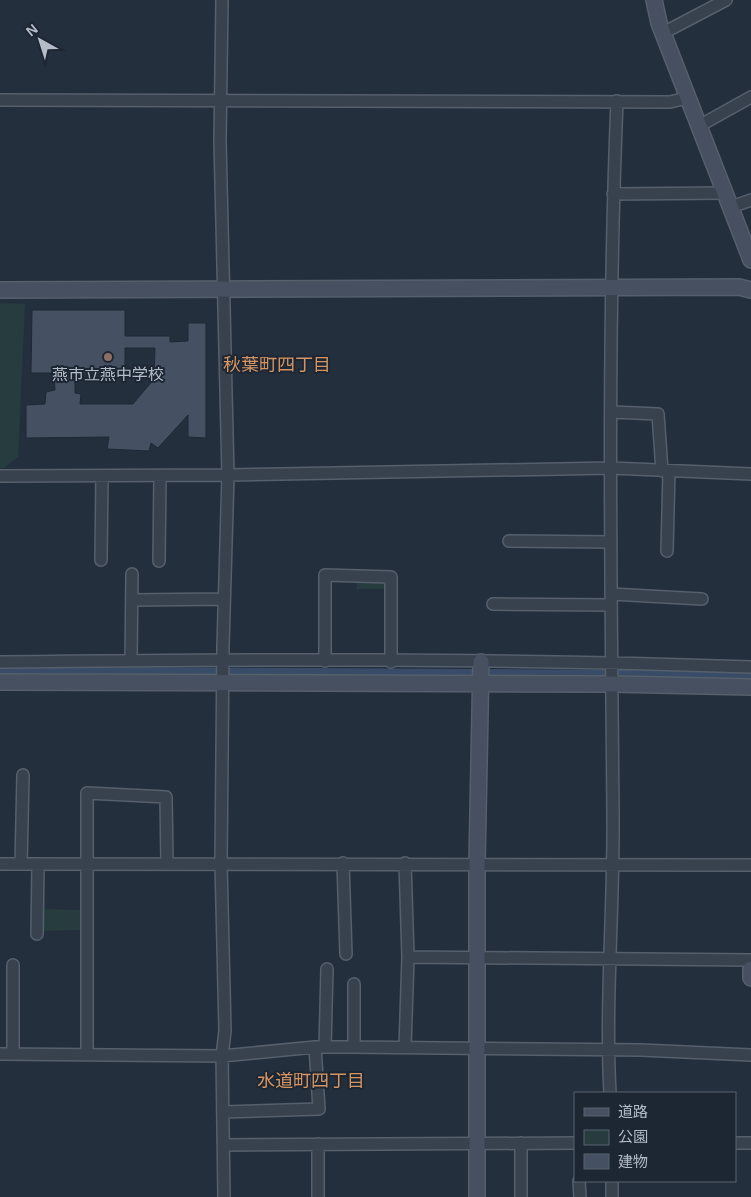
<svg xmlns="http://www.w3.org/2000/svg" width="751" height="1197" viewBox="0 0 751 1197" font-family="Arial,'Noto Sans JP',sans-serif">
<rect width="100%" height="100%" fill="#242f3e"/>
<!-- green -->
<path fill="#263c3f" d="M0 303 25 304 18 457 0 471Z
M382 578 386 584 385 589H357V579Z
M40 909 81 910 80 930 39 931Z"/>
<g fill="none" stroke-linecap="round" stroke-linejoin="round">
<!-- canal -->
<path stroke="#394c67" stroke-width="11" d="M0 672 751 676"/>
</g>
<!-- building -->
<path fill="#455162" stroke="#1f2835" fill-rule="evenodd" d="M32 310H125V336H170V342L188 341V323H206V438L188 437V415L158 448 151 443 149 451 107 449 109 437 26 438V405L45 404 46 392 55 390 54 373H31ZM125 348H155L154 379 133 404H80L81 394 75 393V374H125Z"/>
<g fill="none" stroke-linecap="round" stroke-linejoin="round">
<defs>
<path id="street" d="M222 0 220 141 228 475 223 646 221 863 225 1031 222 1056 224 1197
M663 33 726 0
M0 100 670 102 687 98
M699 126 751 97
M613 194 725 193
M731 207 751 200
M612 412 658 414 662 471
M0 476 228 475 611 468 751 474
M509 541 611 542
M667 551 669 471
M101 560 102 476
M159 561 160 476
M611 594 702 599
M133 600 224 599
M493 604 611 605
M131 660 132 574
M325 661V575L391 577V662
M0 662C250 659 501 658 751 667
M343 863 346 954
M405 863 408 957
M0 864 751 865
M21 864 23 775
M37 934 38 864
M354 984V1047
M325 1047 327 969
M405 1047 408 957 751 960
M0 1054 222 1056 315 1047H350L641 1050 751 1055
M13 1054V965
M87 1055V793L166 797 167 863
M610 1093C605 1001 614 907 613 814 611 576 607 339 617 101
M224 1112 319 1109 315 1047
M521 1143V1197
M735 1143H751
M318 1144V1197
M224 1145 575 1143
M579 1181 580 1197
M612 1197V1181"/>
<path id="secondary" d="M654 0 659 23 751 260
M0 290 739 287 751 290
M0 682 612 684 751 687
M751 969V978
M477 1197V863L481 662"/>
</defs>
<!-- street casing -->
<use href="#street" stroke="#565f6c" stroke-width="14"/>
<!-- secondary casing -->
<use href="#secondary" stroke="#565f6c" stroke-width="18"/>
<!-- street -->
<use href="#street" stroke="#38414e" stroke-width="11"/>
<!-- secondary -->
<use href="#secondary" stroke="#465061" stroke-width="15"/>
</g>
<!-- markers -->
<circle fill="#8d6e63" stroke="#1d2633" stroke-width="2" cx="108" cy="357" r="5"/>
<g text-anchor="middle" dominant-baseline="central" stroke-width="4" stroke-linejoin="round" paint-order="stroke">
<!-- poi labels -->
<g font-size="16" fill="#b4bcc9" stroke="#1d2633">
<text x="108" y="374">燕市立燕中学校</text>
</g>
<!-- neighbourhood labels -->
<g font-size="18" fill="#d59563" stroke="#1d2633">
<text x="277" y="365">秋葉町四丁目</text>
<text x="311" y="1081">水道町四丁目</text>
</g>
</g>
<!-- legend -->
<rect x="574" y="1092" width="162" height="90" fill="#1d2633" stroke="#59626f"/>
<rect x="584" y="1108" width="25" height="8" fill="#465061" stroke="#59626f"/>
<text x="618" y="1117" font-size="15" fill="#b4bcc9">道路</text>
<rect x="584" y="1130" width="25" height="15" fill="#263c3f" stroke="#59626f"/>
<text x="618" y="1142" font-size="15" fill="#b4bcc9">公園</text>
<rect x="584" y="1154" width="25" height="15" fill="#455162" stroke="#59626f"/>
<text x="618" y="1167" font-size="15" fill="#b4bcc9">建物</text>
<!-- north arrow -->
<g transform="translate(40 40) rotate(321)" stroke="#1d2633" stroke-width="4" paint-order="stroke">
<path d="M0-4L9 19L0 12L-9 19Z" fill="#b4bcc9"/>
<text y="-8" font-size="14" font-weight="bold" text-anchor="middle" fill="#b4bcc9">N</text>
</g>
</svg>
